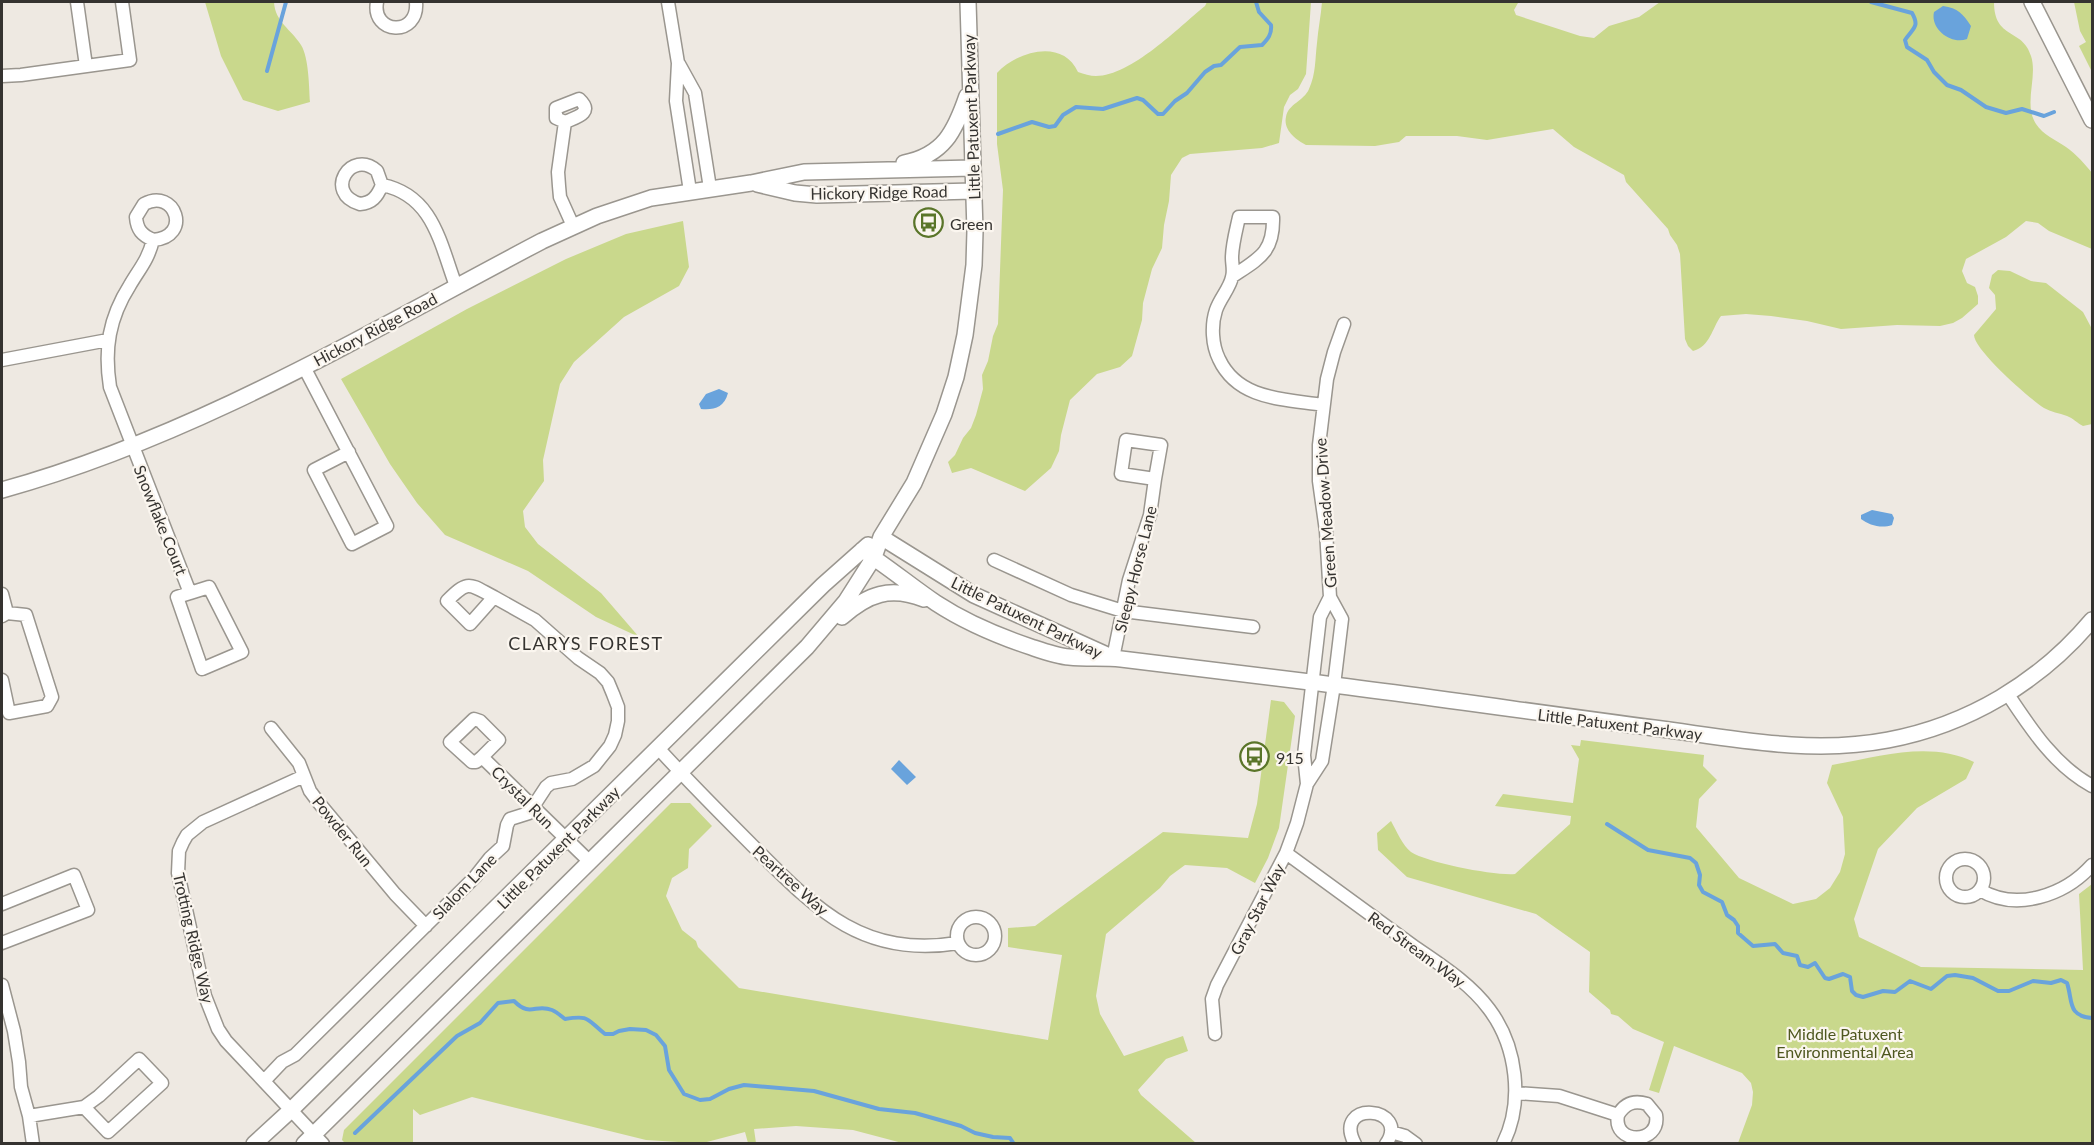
<svg xmlns="http://www.w3.org/2000/svg" width="2094" height="1145" viewBox="0 0 2094 1145" font-family="Lato,sans-serif">
<rect width="100%" height="100%" fill="#eee9e2"/>
<!-- green -->
<path fill="#c9d88c" d="M205 2H274C275 22 291 29 301 45 309 58 309 87 310 102L278 111 243 100 221 56Z
M1207 2H1311L1306 74 1298 89 1290 95 1284 107 1279 143 1262 148 1190 154 1182 158 1171 175 1169 201 1164 225 1162 248 1152 269 1143 303 1142 320 1132 356 1120 367 1097 374 1070 400 1061 435 1059 451 1051 468 1025 491 971 468 952 473 948 462 955 455 963 438 971 428 976 415 983 389 982 375 988 361 993 336 998 324 1003 190 997 144V73C1017 51 1063 38 1078 72 1084 74 1090 76 1096 76 1131 76 1179 27 1205 6Z
M1322 2H1522L1518 3 1514 10 1516 15 1580 36 1594 38 1609 26 1639 17 1660 2H1994C1994 40 2023 28 2031 56 2038 77 2023 104 2036 124 2043 135 2056 140 2066 147 2076 154 2085 164 2092 173V249L2049 231 2038 223 2026 221 2006 237 1966 259 1962 271 1967 283 1975 287 1978 296V304L1962 318 1953 323 1940 326 1897 325 1841 329 1807 321 1771 316 1746 314 1721 316C1712 328 1710 347 1693 351L1688 346 1685 339 1680 254 1677 245 1670 235 1668 229 1626 182 1624 175 1574 147 1553 129 1487 140 1457 136H1406L1399 142 1375 146 1306 145C1296 140 1283 130 1286 117 1288 104 1304 101 1309 89 1316 74 1315 59 1317 43 1318 29 1321 16 1322 2Z
M2074 2H2092V72L2079 46 2086 42 2080 31Z
M683 221 689 267 679 286 624 317 574 362 560 384 543 460 544 481 523 511 525 527 538 544 601 593 639 637 596 617 528 571 445 535 417 503 390 464 341 379 467 309 566 259 626 234Z
M1998 270 2010 271 2031 281 2046 283 2083 312 2092 329V424L2083 426C2077 423 2073 418 2067 416 2059 413 2051 412 2044 408 2030 399 1974 350 1974 335L1996 309 1995 295 1989 288 1992 275Z
M1271 700 1284 702 1295 716 1279 828 1268 858 1255 883 1227 868 1185 865 1170 876 1160 888 1106 934 1096 996 1100 1014 1124 1056 1183 1036 1188 1051 1166 1059 1138 1090 1141 1095 1196 1143 906 1144 853 1130 796 1126 754 1129 756 1143H748L745 1132 703 1143H695L646 1140 472 1097 420 1115 413 1109V1143H345L342 1140 344 1130 671 803H690L712 826 689 849 688 868 672 878 666 896 682 930 696 941 698 947 739 988 1048 1040 1062 955 1008 947V928L1035 926 1163 832 1248 838 1257 804Z
M1581 740 1704 755 1703 766 1717 780 1699 799 1696 827 1739 878 1793 904 1816 899 1830 888 1840 872 1845 854 1843 817 1827 783 1832 765C1877 757 1930 740 1974 762L1966 779 1917 808 1878 849 1854 919 1859 937 1921 967 2083 970 2079 894 2092 884V1143H1738L1752 1105 1753 1092 1751 1083 1742 1073 1674 1046 1659 1093 1649 1090 1664 1042 1633 1029 1618 1016 1611 1014 1610 1010 1589 992 1590 952 1536 914 1407 877 1378 850 1377 833 1391 821C1396 830 1403 846 1411 852 1428 863 1496 876 1515 874L1570 824 1571 816 1495 806 1503 794 1573 803 1579 759 1571 745 1580 746Z"/>
<!-- water -->
<path fill="#69a3dc" d="M1943 6C1958 8 1963 14 1971 26L1967 39C1951 45 1930 29 1934 12Z
M719 389 728 393C724 408 714 410 701 409L699 404 706 394Z
M1872 510 1892 514 1894 518 1892 525C1881 529 1869 525 1861 519V515Z
M899 760 916 777 907 785 891 769Z"/>
<g fill="none" stroke-linecap="round" stroke-linejoin="round">
<!-- stream -->
<path stroke="#69a3dc" stroke-width="4" d="M1871 2 1912 13C1920 27 1913 28 1905 40L1907 47 1927 60 1934 72 1947 85 1961 90 1986 107 2006 113 2022 109 2044 116 2054 112
M267 71 286 2
M998 134 1032 122 1049 127 1055 126 1063 115 1076 107 1103 109 1137 98 1143 100 1158 114H1163L1175 101 1187 93 1205 72 1214 66 1221 65 1240 47 1262 45C1268 39 1272 34 1271 25L1259 12 1256 2
M1607 824 1648 850 1690 858 1696 863 1700 875 1699 885 1703 892 1722 902 1727 915 1734 920 1738 926V933L1753 946 1775 944 1783 953 1797 956 1800 965 1808 967 1815 963 1825 978 1829 979 1843 974 1850 977 1852 991 1856 995 1863 997 1883 991 1895 992 1910 981 1931 989 1947 976 1955 975 1973 978 1998 991H2009L2033 981 2051 983 2061 980 2067 983C2073 1001 2067 1016 2092 1018
M355 1133 457 1036 480 1023 498 1003 514 1001C531 1018 535 1003 552 1010 557 1012 561 1016 565 1019 590 1015 586 1019 605 1034H613L619 1031 630 1029 646 1030 656 1035 665 1046 669 1070 684 1094 700 1100 710 1099 729 1089 744 1085 814 1091 879 1109 915 1113 961 1126 975 1133 993 1137 1010 1138 1014 1144"/>
<defs>
<path id="minor" d="M77 2 86 66
M377 2C371 34 419 38 416 2
M668 2 678 63 676 101 690 191
M679 64 695 93 710 188
M2 76 21 75 130 60 122 2
M565 122 556 118V108L579 99C594 113 577 117 565 122L558 172 559 186 560 197 573 226
M382 185 377 171C351 148 323 193 360 204 372 203 377 197 382 185 433 195 440 243 456 286
M153 240C193 237 175 187 144 204L136 217C137 230 142 235 153 240 148 260 140 268 130 285 109 318 104 349 110 387L190 593 177 597 202 669 242 652 209 587 190 593
M1233 276C1260 258 1274 252 1273 217H1239C1236 231 1232 245 1232 258 1232 264 1234 271 1232 277 1230 288 1220 298 1216 310 1211 325 1212 345 1219 359 1238 400 1284 399 1323 405
M2 360 108 340
M304 367 387 526 352 544 314 470 349 452
M994 560 1071 595 1123 611 1253 627
M2 594 7 613
M2 616 7 613 26 615 52 697 47 706 9 713 2 680
M1113 658 1129 580 1150 515 1155 479 1121 474 1126 440 1161 445 1155 479
M2007 693C2031 729 2054 765 2092 786
M271 728 299 763 310 791 319 803 395 894 426 926
M658 748C688 781 719 812 750 843 813 906 860 959 958 943
M482 757 476 762H472L450 742 474 719 480 721 499 740 482 757 590 862
M304 776 203 822 187 835 183 842 179 851 178 873 205 996 218 1029 226 1041 323 1144
M1307 784 1304 755 1320 617 1330 597
M1286 853C1328 884 1370 914 1412 945 1439 964 1469 982 1489 1009 1517 1046 1524 1102 1503 1144
M1946 878a19 19 0 1 1 38 0a19 19 0 1 1-38 0Z
M1980 890C2017 912 2065 895 2092 865
M2 904 74 875 88 910 2 943
M957 936a19 19 0 1 1 38 0a19 19 0 1 1-38 0Z
M2 985 14 1031 19 1062 21 1087 29 1116 33 1144
M1215 1034 1212 999 1217 985 1286 853 1297 823 1307 784 1322 761 1334 685 1342 619 1330 597 1326 531 1319 481V445L1327 379 1334 352 1344 324
M264 1081 282 1062 295 1055 475 877 490 858 503 846 507 825 510 819 529 813 546 787 551 783 572 779 594 766 610 746 615 735 618 721V707L613 694 608 682 600 673 578 658 535 620 494 597 470 624 447 601C469 579 469 584 494 597
M1516 1093 1559 1096 1618 1115C1612 1145 1661 1145 1656 1115L1647 1104C1634 1100 1625 1103 1618 1115
M29 1116 84 1107 99 1096 139 1059 162 1083 108 1132 84 1107
M1391 1132 1405 1136 1416 1144
M1355 1144C1331 1099 1412 1106 1386 1144"/>
<path id="tertiary" d="M2032 2 2092 120
M904 163C944 155 955 131 967 96
M757 184 795 193 817 195 973 191
M2 490C194 437 367 333 542 241L597 216 651 198 751 183 804 172 972 168
M881 537 974 595 1107 655
M862 550C887 566 911 586 936 603 965 622 998 636 1031 647 1043 651 1057 656 1069 657 1086 659 1104 657 1121 659 1184 667 1247 674 1310 682 1424 696 1539 713 1654 728 1731 738 1810 755 1888 740 1968 725 2040 682 2092 620
M842 617C868 594 890 586 924 599
M254 1144 291 1110 823 585 868 545
M304 1144 807 647 846 601 874 557 881 537 914 483 944 414 956 377 965 335 974 265 975 231 968 2"/>
</defs>
<!-- minor casing -->
<use href="#minor" stroke="#9a968f" stroke-width="15"/>
<!-- tertiary casing -->
<use href="#tertiary" stroke="#9a968f" stroke-width="18"/>
<!-- minor -->
<use href="#minor" stroke="#fff" stroke-width="12"/>
<!-- tertiary -->
<use href="#tertiary" stroke="#fff" stroke-width="15"/>
</g>
<!-- icons -->
<defs>
<symbol id="bus-ring" viewBox="-11 -11 22 22"><circle r="9.5" fill="#fbf6ef" stroke="#5a7529" stroke-width="1.5"/><path d="M-5-6H5V4H4V6H2V4H-2V6H-4V4H-5ZM-3.5-4V0h7V-4ZM-3.5 1.2v1.5H-2V1.2ZM2 1.2v1.5H3.5V1.2Z" fill="#5a7529"/></symbol>
</defs>
<g fill-rule="evenodd">
<use href="#bus-ring" x="912" y="206" width="33" height="33"/>
<use href="#bus-ring" x="1238" y="740" width="33" height="33"/>
</g>
<g text-anchor="middle" dominant-baseline="central" stroke-width="4.5" stroke-linejoin="round" paint-order="stroke">
<!-- street labels -->
<g font-size="16" fill="#353330" stroke="#fbf6ef">
<text transform="translate(971 117) rotate(-92)">Little Patuxent Parkway</text>
<text transform="translate(879 192) rotate(-1)">Hickory Ridge Road</text>
<text transform="translate(375 329) rotate(-28)">Hickory Ridge Road</text>
<text transform="translate(1325 513) rotate(-94)">Green Meadow Drive</text>
<text transform="translate(161 520) rotate(68)">Snowflake Court</text>
<text transform="translate(1135 569) rotate(-76)">Sleepy Horse Lane</text>
<text transform="translate(1027 617) rotate(26)">Little Patuxent Parkway</text>
<text transform="translate(1620 724) rotate(7)">Little Patuxent Parkway</text>
<text transform="translate(523 797) rotate(45)">Crystal Run</text>
<text transform="translate(343 831) rotate(51)">Powder Run</text>
<text transform="translate(558 847) rotate(-45)">Little Patuxent Parkway</text>
<text transform="translate(791 880) rotate(42)">Peartree Way</text>
<text transform="translate(464 886) rotate(-46)">Slalom Lane</text>
<text transform="translate(1257 909) rotate(-63)">Gray Star Way</text>
<text transform="translate(194 938) rotate(77)">Trotting Ridge Way</text>
<text transform="translate(1417 949) rotate(36)">Red Stream Way</text>
</g>
<!-- poi labels -->
<g font-size="16" fill="#353330" stroke="#fbf6ef" text-anchor="start">
<text x="950" y="223">Green</text>
<text x="1276" y="757">915</text>
</g>
<!-- park labels -->
<g font-size="16" fill="#4e571e" stroke="#fbf6ef">
<text x="1845" y="1033">Middle Patuxent<tspan x="1845" dy="18">Environmental Area</tspan></text>
</g>
<!-- neighbourhood labels -->
<g font-size="18" letter-spacing="1.5" fill="#353330" stroke="#fbf6ef">
<text x="586" y="643">CLARYS FOREST</text>
</g>
</g>
<!-- border -->
<rect width="2094" height="1145" fill="none" stroke="#353330" stroke-width="6"/>
</svg>
